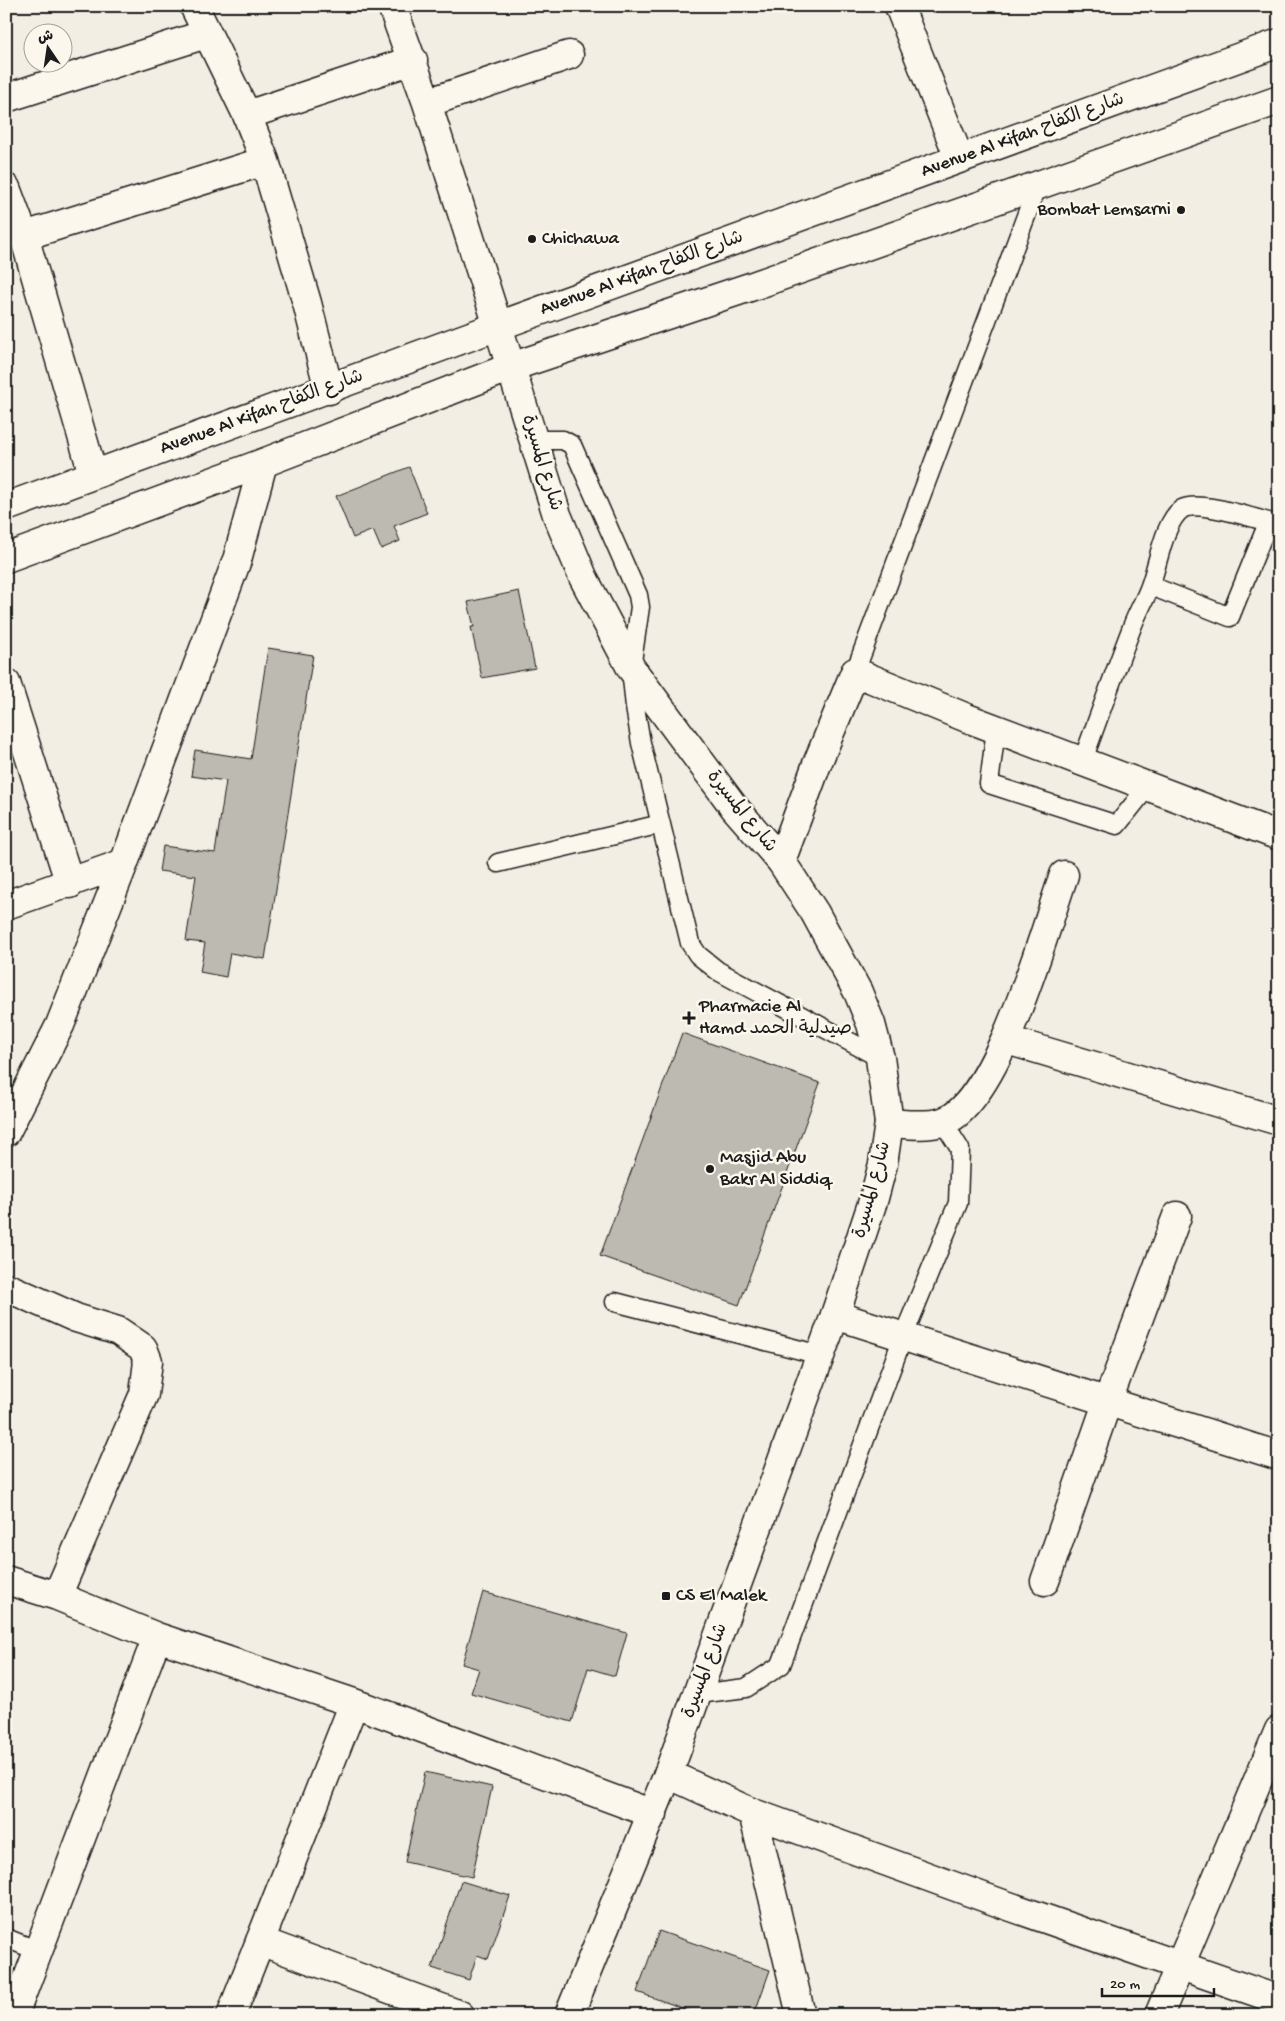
<svg xmlns="http://www.w3.org/2000/svg" width="1285" height="2021" viewBox="0 0 1285 2021" font-family="'Gochi Hand','Playpen Sans Arabic',sans-serif">
<rect width="100%" height="100%" fill="#f2eee4"/>
<filter id="ink" filterUnits="userSpaceOnUse"><feTurbulence type="fractalNoise" baseFrequency=".02" numOctaves="2"/><feDisplacementMap in="SourceGraphic" scale="10" xChannelSelector="R" yChannelSelector="G"/><feConvolveMatrix kernelMatrix="1 2 1 2 8 2 1 2 1" color-interpolation-filters="sRGB"/></filter>
<g filter="url(#ink)">
<!-- building -->
<path fill="#bdbab1" stroke="#1c1c1c" d="M409 467 427 513 394 526 400 541 381 549 373 530 353 538 336 496Z
M519 591 535 668 482 678 471 627H474L468 602Z
M268 648 313 655 265 959 230 953 226 977 200 972 205 943 186 941 196 876 159 871 163 846 215 853 226 781 191 776 195 750 251 759Z
M682 1033 820 1083 739 1305 600 1256Z
M483 1592 627 1633 615 1676 588 1668 572 1722 471 1693 479 1669 462 1664Z
M425 1772 492 1787 472 1877 405 1862Z
M461 1881 510 1896 488 1959 477 1955 469 1980 432 1968Z
M659 1931 770 1970 754 2015H702L637 1992Z"/>
<g fill="none" stroke-linecap="round" stroke-linejoin="round">
<defs>
<path id="lane" d="M535 440H563L572 445 638 595 640 607 631 668 635 707 641 743 690 943 698 955 718 971 880 1058
M1151 586 1230 617 1268 523
M855 672 1038 184
M996 729 989 784 1117 825 1149 785
M1083 760C1099 716 1115 671 1132 627 1137 613 1145 600 1150 586 1158 565 1164 521 1182 509 1199 499 1259 520 1279 525
M498 863 661 824
M615 1302 820 1355
M698 1694 746 1688 781 1665 903 1337 958 1203 960 1149 943 1122
M6 1938 38 1951"/>
<path id="street" d="M194 6 247 115 265 161 307 303 329 390
M392 6 427 103 498 326
M899 6 959 158
M6 98 206 34
M427 103 569 55
M247 115 413 60
M6 188 24 236 93 474
M24 236 265 161
M6 683 70 884
M781 861 817 764 855 672 967 718 1279 836
M6 905 124 863
M1007 1040 1279 1121
M889 1123C905 1124 926 1127 942 1122 997 1106 1045 928 1064 875
M6 1132 60 1025 124 863 237 560 263 463
M6 1287 76 1318 118 1331 143 1348 148 1361 144 1394 57 1596
M835 1315 1279 1456
M6 1580 57 1596 157 1637 354 1703 653 1814
M1045 1581 1107 1403 1177 1216
M668 1774 753 1813 1000 1903 1279 2000
M753 1813 801 2015
M260 1941 460 2015
M14 2015 157 1637
M231 2015 354 1703
M1159 2015 1279 1730"/>
<path id="secondary" d="M498 326 557 515 583 577 631 668 734 807 781 861 815 913 858 992 871 1024 880 1058 889 1123 883 1164 874 1198 835 1315 668 1774 569 2015"/>
<path id="primary" d="M6 507 498 326 1279 43
M6 558 263 463 511 367 750 287 1279 100"/>
</defs>
<!-- lane casing -->
<use href="#lane" stroke="#1c1c1c" stroke-width="21"/>
<!-- street casing -->
<use href="#street" stroke="#1c1c1c" stroke-width="31"/>
<!-- secondary casing -->
<use href="#secondary" stroke="#1c1c1c" stroke-width="31"/>
<!-- primary casing -->
<use href="#primary" stroke="#1c1c1c" stroke-width="31"/>
<!-- lane -->
<use href="#lane" stroke="#fbf7ec" stroke-width="18"/>
<!-- street -->
<use href="#street" stroke="#fbf7ec" stroke-width="28"/>
<!-- secondary -->
<use href="#secondary" stroke="#fbf7ec" stroke-width="28"/>
<!-- primary -->
<use href="#primary" stroke="#fbf7ec" stroke-width="28"/>
</g>
</g>
<!-- markers -->
<g fill="#1c1c1c" stroke="#fbf7ec" stroke-width="2">
<circle cx="1181" cy="210" r="5"/>
<circle cx="532" cy="239" r="5"/>
<path d="M686.5 1010.5h5v5h5v5h-5v5h-5v-5h-5v-5h5z"/>
<circle cx="710" cy="1169" r="5"/>
<rect x="661" y="1591" width="10" height="10" rx="2.5"/>
</g>
<g text-anchor="middle" dominant-baseline="central" stroke-width="5" stroke-linejoin="round" paint-order="stroke">
<!-- street labels -->
<g font-size="19" fill="#1c1c1c" stroke="#fbf7ec">
<text transform="translate(1023 136) rotate(-20)">Avenue Al Kifah شارع الكفاح</text>
<text transform="translate(642 274) rotate(-20)">Avenue Al Kifah شارع الكفاح</text>
<text transform="translate(262 413) rotate(-20)">Avenue Al Kifah شارع الكفاح</text>
<text transform="translate(541 463) rotate(73)">شارع المسيرة</text>
<text transform="translate(741 812) rotate(51)">شارع المسيرة</text>
<text transform="translate(873 1190) rotate(-75)">شارع المسيرة</text>
<text transform="translate(706 1671) rotate(-70)">شارع المسيرة</text>
</g>
<!-- poi labels -->
<g font-size="19" fill="#1c1c1c" stroke="#fbf7ec" text-anchor="start">
<text x="1171" y="210" text-anchor="end">Bombat Lemsarni</text>
<text x="542" y="239">Chichawa</text>
<text x="699" y="1007">Pharmacie Al<tspan x="699" dy="22">Hamd صيدلية الحمد</tspan></text>
<text x="720" y="1158">Masjid Abu<tspan x="720" dy="22">Bakr Al Siddiq</tspan></text>
<text x="676" y="1596">CS El Malek</text>
</g>
</g>
<!-- margin -->
<rect width="1285" height="2021" fill="none" stroke="#fbf7ec" stroke-width="25"/>
<rect x="12" y="12" width="1260" height="1996" fill="none" stroke="#1c1c1c" stroke-width="2" filter="url(#ink)"/>
<!-- north arrow -->
<g transform="translate(48 48) rotate(347)"><circle r="24" fill="#fbf7ec" stroke="#a29f99"/>
<path d="M0-4L9 19L0 12L-9 19Z" fill="#1c1c1c"/>
<text y="-8" font-size="14" font-weight="bold" text-anchor="middle" fill="#1c1c1c">ش</text>
</g>
<!-- scale -->
<path d="M1102 1988v8h112v-8" fill="none" stroke="#1c1c1c" stroke-width="2.5"/>
<text x="1110" y="1988" font-size="15" fill="#1c1c1c" stroke="#fbf7ec" stroke-width="4" paint-order="stroke">20 m</text>
</svg>
